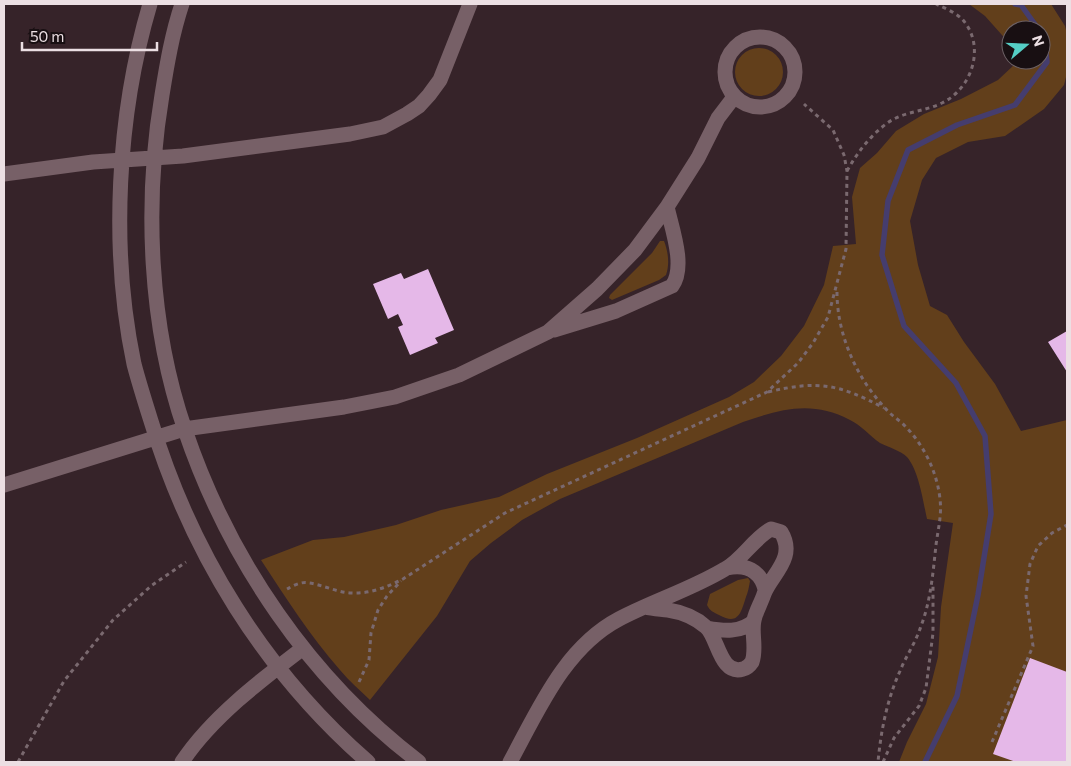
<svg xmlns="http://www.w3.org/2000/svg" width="1071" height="766" viewBox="0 0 1071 766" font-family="Commissioner,sans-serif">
<rect width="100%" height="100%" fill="#362329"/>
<!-- green -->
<path fill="#623f1b" d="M969 4H1051L1065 26 1067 34V73L1064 85 1044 109 1005 136 968 142 936 158 922 180 910 221 918 265 930 306 947 315 964 342 995 384 1021 431 1067 420V762H899L907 742 926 704 938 657 941 607 953 523 927 519C923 501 919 471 907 457 901 451 888 447 880 443 870 436 861 425 850 420 812 400 781 409 743 422L560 499 522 520 491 543 470 561 437 616 370 700C360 690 349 681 340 670 310 636 286 598 261 560L313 540 344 537 396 525 441 510 499 497 547 474 637 438 729 397 754 382 781 356 804 326 824 285 833 246 856 244 852 197 860 168 877 153 896 131 924 114 961 99 998 80 1015 64 1014 60H1041V30H1011V50L1010 44 985 16Z
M735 72a24 24 0 1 1 48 0a24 24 0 1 1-48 0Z
M660 241H664C668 251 670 264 666 275L659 280 619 297 612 300 609 298 610 295 652 253Z
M748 578 750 581C749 587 748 592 746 597 741 612 739 626 719 615 713 612 710 611 707 605L710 594 738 580Z"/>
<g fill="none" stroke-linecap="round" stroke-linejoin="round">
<!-- stream -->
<path stroke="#453d6e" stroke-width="5.5" d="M1015 4 1021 5 1039 30
M925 762 957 696 978 595 991 514 985 436 956 383 904 326 882 255 888 201 908 150 957 125 1015 105 1047 62 1044 37 1041 33"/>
</g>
<!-- building -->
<path fill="#e5b8e8" d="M428 269 454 330 435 338 438 343 410 355 398 327 403 325 398 314 388 319 373 284 401 273 404 279Z
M1067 331V372L1048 342Z
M1030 658 1067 672V762H1016L993 754Z"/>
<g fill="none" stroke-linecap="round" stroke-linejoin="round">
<!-- path -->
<path stroke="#7a696f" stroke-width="3" stroke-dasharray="4 4" stroke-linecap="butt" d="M847 171C857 153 869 137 886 124 903 111 924 112 942 103 973 88 986 45 962 19 955 12 944 8 936 4
M837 292C837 334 856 377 885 408 890 414 896 418 902 423 923 443 937 471 940 499 942 515 938 529 936 545 933 572 931 600 921 626 916 642 906 656 900 671 887 700 881 730 878 762
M768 392C818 380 839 384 884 408
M287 589C293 586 301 581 309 583 323 585 336 592 351 593 370 594 387 587 403 579L505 513 767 392 798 363 813 343 828 317 846 249 847 171 844 155 833 130 804 104
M359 682 369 660 371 633 378 610 387 596 401 581
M992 742 1033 646 1026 596 1030 564 1038 546 1052 533 1067 525
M18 762 64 681 113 620 151 586 186 562
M883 762 894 738 919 706 926 688 933 633V586"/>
<!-- minor -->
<path stroke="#776067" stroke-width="15" d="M150 4C117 115 110 250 134 364 139 383 145 402 151 421 191 553 264 671 368 762
M182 4C172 34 167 64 162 95 144 203 149 326 185 430 229 560 310 679 419 762
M725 72a35 35 0 1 1 70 0a35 35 0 1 1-70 0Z
M4 174 93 162 183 156 350 134 383 127 407 114 419 106 429 95 440 80 470 4
M554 330 616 311 672 286C686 267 672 229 667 207
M4 485 184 429 344 407 395 397 459 375 548 332 597 289 635 250 667 207 698 158 718 118 734 97
M727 568C746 564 760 570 765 589
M707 628C723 631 741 633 754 621
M182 762C211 718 261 680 303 648
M510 762C538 711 564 648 619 619 653 601 692 589 725 569 743 559 753 539 771 529L781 532C797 558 771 575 764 594 761 603 756 611 754 620 751 633 757 649 752 662 750 665 747 668 743 669 720 676 718 637 706 627 696 618 681 612 668 610 660 609 653 609 645 607"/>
</g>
<!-- border -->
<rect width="1071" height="766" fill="none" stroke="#ecdfe3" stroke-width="10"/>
<!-- north arrow -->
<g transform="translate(1026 45) rotate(71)"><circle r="24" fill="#180f12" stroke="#6d6266"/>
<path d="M0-4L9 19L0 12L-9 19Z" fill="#55cec5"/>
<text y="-8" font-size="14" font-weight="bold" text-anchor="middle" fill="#ecdfe3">N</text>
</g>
<!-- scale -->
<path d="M22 42v8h135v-8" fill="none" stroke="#ecdfe3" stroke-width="2.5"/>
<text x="30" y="42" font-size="15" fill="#ecdfe3" stroke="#180f12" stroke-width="4" paint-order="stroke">50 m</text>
</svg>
